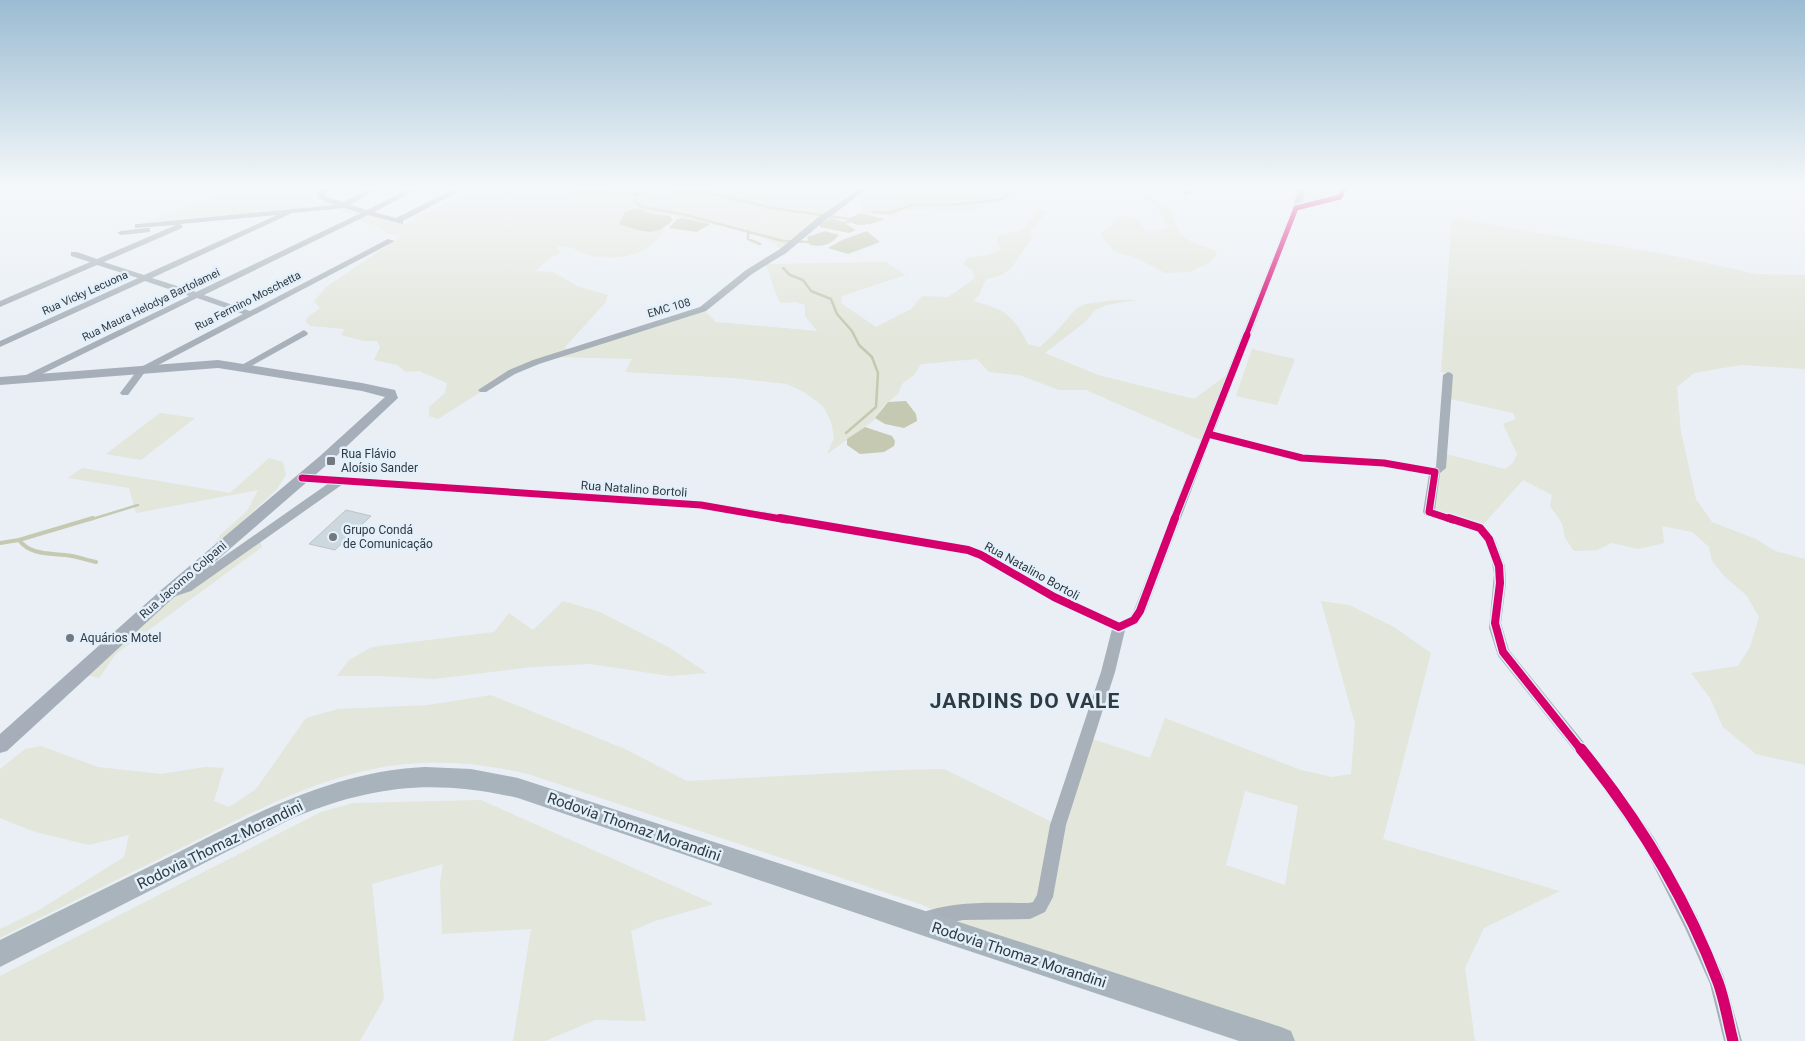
<svg xmlns="http://www.w3.org/2000/svg" width="1805" height="1041" viewBox="0 0 1805 1041" font-family="Roboto,sans-serif">
<rect width="100%" height="100%" fill="#e9eff5"/>
<!-- green -->
<path fill="#e2e6db" fill-rule="evenodd" d="M231 189H305L314 201 350 208 406 224 474 189H736L734 193 756 189H799L800 192H836L837 189H1020L1022 198 1011 203 987 205 975 211 904 210 896 216H881L863 212 860 207 859 194 783 251C765 230 687 220 657 213H648L621 220 619 223 649 233 665 228C651 255 621 261 593 256 577 254 578 245 556 247L562 253 551 257 535 271 553 272 577 286 608 295 605 303 564 348 573 351 703 309 716 322 817 331 805 316V305L796 302 781 303C773 291 772 277 765 264L886 262 906 275 842 296 841 303 876 327 911 309 922 296 948 297 975 278 972 270 963 265 967 258 988 255 1001 249 997 242 998 236 1022 230 1039 210H1045L1047 212 1030 231 1032 239C1022 249 1016 267 1003 274 998 277 991 278 986 279L979 295 973 301C1006 310 1012 314 1028 344L1040 347 1055 333 1077 308 1086 304 1114 300H1137L1107 305 1095 310 1085 322 1045 353 1098 375 1194 399 1232 371 1205 442 1086 390H1059L1019 375 989 372 977 359 921 364 915 374 902 384 898 394 883 406 873 421 827 454 834 438 831 422 823 406 804 392 787 384 733 378 625 372 632 359 554 357 512 372 438 419 429 416V407L445 393 447 383 419 371 406 372 397 365 374 360 380 347 377 341H364L341 335 345 329 311 326 305 322 309 316 320 308 314 301 326 287 402 236 386 233 376 226 359 220 355 215 325 206 142 223Z
M1088 189H1158L1151 193 1159 202 1170 208C1180 242 1185 239 1216 251L1217 254 1209 263 1190 272 1165 273 1134 257 1115 252 1100 234 1110 227 1118 216C1136 216 1138 218 1146 232L1168 228 1162 215 1153 205 1140 198 1112 196Z
M1299 189H1344L1342 196 1296 208Z
M1452 218 1670 255 1756 274 1805 275V369L1741 365 1694 373 1677 387 1681 432 1696 499 1712 522 1756 539 1775 551 1805 559V765L1756 754 1723 727 1710 698 1691 673 1738 666 1750 647 1759 617 1747 596 1724 576 1712 561 1709 547 1692 532 1662 526 1664 543 1638 549 1612 543 1597 550 1574 551 1565 538 1562 523 1550 506 1552 495 1523 480 1480 528 1429 512 1442 453 1505 469 1513 463 1517 454 1503 424 1516 419 1513 413 1446 398 1450 373 1441 372Z
M1252 349 1295 359 1277 405 1236 396Z
M160 413 195 418 141 460 106 454Z
M269 458 283 462 286 475 276 490 211 551 220 535 247 511 258 490 136 513 129 488 68 478 82 468 230 493Z
M259 537 262 547 116 654 99 678 79 673 166 595Z
M563 601 600 612 670 648 707 673 670 676 590 664 532 667 434 679 381 676H337L349 660 372 647 494 632 509 613 533 630Z
M1321 601 1349 605 1394 627 1431 653 1383 839 1560 891 1484 928 1465 968 1475 1041H1281L918 922 941 914 923 905 528 774C484 764 441 759 397 765 320 775 251 813 183 847 122 877 61 907 0 938V929L39 910 124 857 129 835 89 845 32 831 0 818V769L25 749 41 746 98 767 161 774 205 767 224 768 214 801 229 807 256 789 306 718 338 709 428 705 491 695 625 749 687 781 896 770 944 769 1058 825 1086 737 1150 758 1165 718 1301 770 1332 777 1351 774 1355 724ZM1245 791 1298 806 1285 885 1226 865Z
M481 800 714 904 655 921 631 931 646 1021 595 1020 545 1041H513L531 929 442 934 440 883 443 864 372 884 384 999 360 1041H0V976L321 812 353 803Z"/>
<!-- water -->
<path fill="#c5c9b1" d="M633 209H642L648 213 670 216 673 220C654 239 641 231 619 224L625 212Z
M860 213 885 219C874 223 856 230 848 219Z
M683 218 710 224 697 232 669 228 677 219Z
M832 218 841 221 856 230 849 233 820 227V224Z
M825 231 839 235C830 245 824 247 810 245L807 237Z
M867 231 880 242 848 254 828 248 842 240Z
M906 401 916 414 917 421 904 428 885 424 875 418 888 402Z
M865 427 892 436 895 441 894 446 884 452 860 454 847 445V439Z"/>
<g fill="none" stroke-linecap="round" stroke-linejoin="round">
<!-- stream-far1 -->
<path stroke="#c5c9b1" stroke-width="2.5" d="M572 189V192L639 194 653 189
M668 189 680 193 703 191 771 208 850 219
M639 194 635 197V202L642 207 682 214 783 241 811 242
M873 212 889 213 912 205H949L997 200 1007 197 1010 189
M840 224 854 220
M748 231V239L760 244
M783 268 790 275 803 280 811 291 831 299 837 314 852 331 859 345 872 357 878 373 876 407 846 433
M89 520 138 505"/>
<!-- stream -->
<path stroke="#c5c9b1" stroke-width="4" d="M19 540C30 555 49 553 65 555 76 556 86 560 96 562
M0 543 19 540 93 518"/>
</g>
<!-- building -->
<path fill="#cdd7de" stroke="#bdc4ca" d="M346 510 371 516 335 550 309 544Z"/>
<g fill="none" stroke-linecap="round" stroke-linejoin="round">
<!-- street -->
<path fill="#a8b1b9" fill-rule="evenodd" d="M323 189H332L324 195 327 197 343 202 368 189H377L350 205 367 210 408 189H418L374 212 396 218 454 189H463L403 221V224L368 215 204 295 250 311 388 239 395 241 145 372 128 395H122L120 393 139 368 243 314 197 298 28 381H22V377L189 296 145 281 0 347V341L138 278 97 265 0 307V301L90 262 71 256V252H77L97 259 176 225 135 228V224H138L335 205C327 202 317 201 317 192ZM345 208 361 213 196 292 152 278 292 213ZM277 215 144 275 104 262 182 228 183 226 180 224Z
M859 189H867L822 223 786 253 752 274 706 311 539 364 515 374 486 392H480L478 390 509 370 533 360 700 307 746 270 780 249 816 219Z
M1187 189H1194L1187 195 1183 193Z
M1296 189H1303L1305 193 1301 205 1337 196 1340 189H1347L1343 199 1299 209 1214 432 1302 455 1384 460 1433 468 1436 467 1443 375 1448 372 1451 373 1453 375 1446 468 1440 473 1435 510 1484 525 1495 539 1505 566 1506 583 1501 623 1509 650 1607 771 1655 839 1697 916 1724 977 1742 1041H1724L1710 984 1685 928 1645 849 1597 779 1498 656 1489 628 1494 574 1491 557 1485 542 1476 531 1425 515 1423 512 1429 474 1384 466 1302 461 1211 438 1146 611 1138 623 1125 630 1115 672 1066 825 1053 897 1045 912 1030 919 963 920 924 928 918 926 916 920 918 914C953 900 993 903 1029 903L1033 902 1037 895 1050 825 1101 672 1112 629 1050 600 977 558 966 554 701 509 343 484 191 591 167 599 163 598 161 595 163 592 183 585 329 483 298 480 297 478 298 476 302 475 701 501 968 546 985 552 1058 594 1119 622 1130 617 1134 610 1292 208 1297 193Z
M147 228H150V232L121 235 117 233 121 231Z
M304 330 308 333 307 335 246 369H240L238 367Z"/>
<!-- secondary -->
<path fill="#a6afb9" fill-rule="evenodd" d="M218 360 362 383 395 390 398 398 330 462 172 599 7 751 0 753V734L160 591 320 456 385 397 362 391 218 368 0 385V377Z"/>
<!-- primary -->
<path fill="#a8b3bb" fill-rule="evenodd" d="M425 767 471 769 518 778 1281 1027 1291 1031 1295 1041H1239L918 934 518 798C435 779 374 785 295 817L0 967V940C59 911 118 882 177 853 256 813 335 771 425 767Z"/>
<defs>
<path id="cycleway-far3" d="M1246 336 1296 208 1340 197 1344 189"/>
<path id="cycleway-far2" d="M1208 434 1302 458 1384 463 1435 472 1429 512 1453 520
M302 478 701 505 787 520
M1174 520 1247 335"/>
<path id="cycleway-far1" d="M780 518 968 550 981 555 1054 597 1119 627 1134 620 1140 611 1175 518
M1449 518 1480 528 1489 539 1499 566 1500 583 1495 623 1503 652 1582 751"/>
<path id="cycleway" d="M1581 749C1638 819 1686 898 1718 982 1725 1001 1728 1022 1733 1041"/>
</defs>
<!-- cycleway-far3 casing -->
<use href="#cycleway-far3" stroke="#e3f0fb" stroke-width="8"/>
<!-- cycleway-far2 casing -->
<use href="#cycleway-far2" stroke="#e3f0fb" stroke-width="9"/>
<!-- cycleway-far1 casing -->
<use href="#cycleway-far1" stroke="#e3f0fb" stroke-width="11"/>
<!-- cycleway casing -->
<use href="#cycleway" stroke="#e3f0fb" stroke-width="14"/>
<!-- cycleway-far3 -->
<use href="#cycleway-far3" stroke="#d6006c" stroke-width="5"/>
<!-- cycleway-far2 -->
<use href="#cycleway-far2" stroke="#d6006c" stroke-width="7"/>
<!-- cycleway-far1 -->
<use href="#cycleway-far1" stroke="#d6006c" stroke-width="8"/>
<!-- cycleway -->
<use href="#cycleway" stroke="#d6006c" stroke-width="11"/>
</g>
<!-- sky -->
<linearGradient id="sky" x2="0" y2="1"><stop stop-color="#9abcd2"/><stop offset="0.56" stop-color="#f5f8fa"/><stop offset="1" stop-color="#f5f8fa" stop-opacity="0"/></linearGradient>
<rect width="1805" height="335" fill="url(#sky)"/>
<!-- markers -->
<g fill="#71797f" stroke="#e3f0fb" stroke-width="2">
<rect x="326" y="456" width="10" height="10" rx="2.5"/>
<circle cx="333" cy="537" r="5"/>
<circle cx="70" cy="638" r="5"/>
</g>
<g text-anchor="middle" dominant-baseline="central" stroke-width="5" stroke-linejoin="round" paint-order="stroke">
<!-- far-street labels -->
<g font-size="11" fill="#303940" stroke="#e3f0fb">
<text transform="translate(85 293) rotate(-24)">Rua Vicky Lecuona</text>
<text transform="translate(248 301) rotate(-27)">Rua Fermino Moschetta</text>
<text transform="translate(151 305) rotate(-26)">Rua Maura Helodya Bartolamei</text>
<text transform="translate(669 308) rotate(-16)">EMC 108</text>
</g>
<!-- poi labels -->
<g font-size="12" fill="#303940" stroke="#e3f0fb" text-anchor="start">
<text x="341" y="454">Rua Flávio<tspan x="341" dy="14">Aloísio Sander</tspan></text>
<text x="343" y="530">Grupo Condá<tspan x="343" dy="14">de Comunicação</tspan></text>
<text x="80" y="638">Aquários Motel</text>
</g>
<!-- street labels -->
<g font-size="12" fill="#303940" stroke="#e3f0fb">
<text transform="translate(634 489) rotate(4)">Rua Natalino Bortoli</text>
<text transform="translate(1032 571) rotate(29)">Rua Natalino Bortoli</text>
<text transform="translate(183 580) rotate(-41)">Rua Jacomo Colpani</text>
</g>
<!-- near-street labels -->
<g font-size="15" fill="#303940" stroke="#e3f0fb">
<text transform="translate(634 827) rotate(19)">Rodovia Thomaz Morandini</text>
<text transform="translate(220 845) rotate(-26)">Rodovia Thomaz Morandini</text>
<text transform="translate(1019 955) rotate(18)">Rodovia Thomaz Morandini</text>
</g>
<!-- near-district labels -->
<g font-size="21" font-weight="bold" letter-spacing="1" fill="#303940" stroke="#e3f0fb">
<text x="1025" y="701">JARDINS DO VALE</text>
</g>
</g>
</svg>
